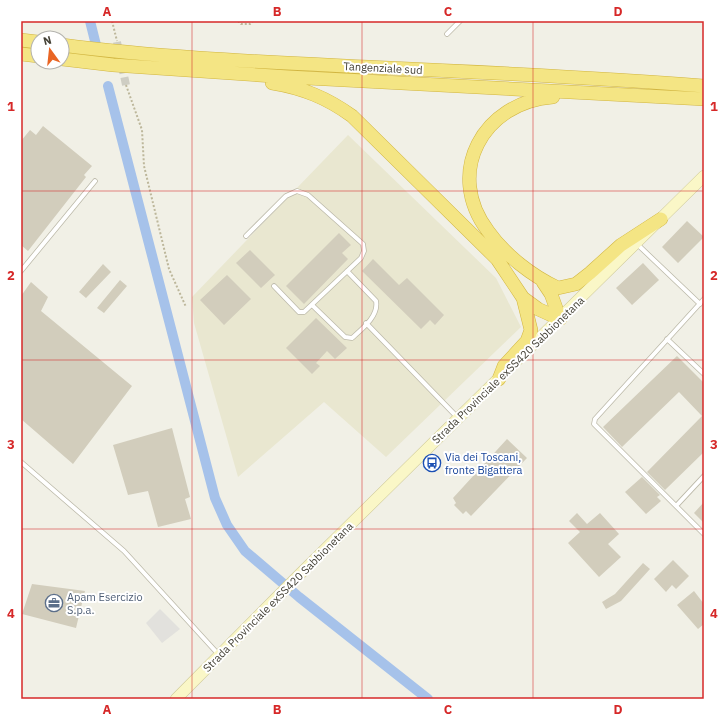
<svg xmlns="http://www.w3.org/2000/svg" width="725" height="720" viewBox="0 0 725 720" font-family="'IBM Plex Sans',sans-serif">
<rect width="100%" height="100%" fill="#f1f0e6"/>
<!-- education -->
<path fill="#e9e7d0" d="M348 135 496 278 521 327 386 457 324 402 238 477 194 323 192 297Z"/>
<!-- parking -->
<path fill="#e2e1dd" d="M160 609 180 629 162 643 146 623Z"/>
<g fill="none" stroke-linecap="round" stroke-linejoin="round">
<!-- canal -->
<path stroke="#a6c2ea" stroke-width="10" d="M90 21 96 45
M108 86 215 498 227 525 245 551 299 597 428 699"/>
</g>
<!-- building -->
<path fill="#d2cdbc" d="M43 126 92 166 84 175 86 177 28 251 21 245V141L30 130 36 135Z
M687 221 704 237 678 263 662 247Z
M339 233 351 245 342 253 348 259 304 304 286 286Z
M250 250 275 275 261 288 236 263Z
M373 259 399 285 407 278 444 315 435 325 430 320 421 329 362 271Z
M643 263 659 280 632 305 616 288Z
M103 264 111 272 86 298 79 292Z
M227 275 251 299 224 325 200 300Z
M120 280 127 286 104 313 97 308Z
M31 282 48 297 41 311 132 386 73 464 21 419V296Z
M316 318 347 348 335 359 327 351 316 363 320 366 312 374 286 348Z
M677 356 704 383V452L665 490 647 472 702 416 679 392 622 447 603 427Z
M172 428 190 497 185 499 191 519 158 527 148 491 128 495 113 445Z
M507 439 527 458 471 516 466 511 463 514 454 505 456 503 453 498Z
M642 477 660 495 657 497 661 501 646 514 625 492Z
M704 502V523L694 513Z
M577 513 587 524 600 513 619 534 608 544 621 557 599 577 568 543 580 532 569 521Z
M673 560 689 576 676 589 672 585 666 592 654 579Z
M643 563 650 569 621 601 606 609 602 602 615 594Z
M32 584 85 591 76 628 22 614Z
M694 591 704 604V624L698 629 677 605Z"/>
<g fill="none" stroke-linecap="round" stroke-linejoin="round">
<!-- minor-tunnel -->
<path stroke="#cecdc3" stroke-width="8" stroke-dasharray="8 4" stroke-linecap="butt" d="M117 42 126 85"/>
<defs>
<path id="service" d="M447 34 460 21
M246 236 286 196 297 191 308 195 363 244 364 251 361 258 304 312H299L274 286
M637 244 700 304
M21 271 95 181
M704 299 595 419 594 424 704 534
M312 305 345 337 352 338C362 329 379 316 376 301L347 271
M366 323 458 418
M667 339 704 374
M21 462 124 551 219 655
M676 506 704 476"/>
<path id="secondary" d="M176 699 299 575 704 176"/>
<path id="trunk" d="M21 40 38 42
M62 45C163 58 266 62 368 67 480 72 592 77 704 86
M21 54 38 56
M62 59 113 65 288 77 704 99
M272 83C303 88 327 98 352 116L497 259 523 298 531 330 527 341 504 366 499 379
M553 97C483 102 444 173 488 231 505 255 532 276 558 288L576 284 590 273 621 245 661 219
M543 282 551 294 560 319
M523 298 538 309 560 319"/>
</defs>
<!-- service casing -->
<use href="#service" stroke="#bcb9a9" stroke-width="5.5"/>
<!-- secondary casing -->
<use href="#secondary" stroke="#cec998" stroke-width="12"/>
<!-- trunk casing -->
<use href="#trunk" stroke="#d1b540" stroke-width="14"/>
<!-- path -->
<path stroke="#bdb79b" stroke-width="2" stroke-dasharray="2 2" stroke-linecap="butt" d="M112 21 117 41
M238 21 241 24H250L253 21
M126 85 142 130 144 166 169 269 186 307"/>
<!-- service -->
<use href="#service" stroke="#fff" stroke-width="4"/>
<!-- secondary -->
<use href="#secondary" stroke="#faf7c7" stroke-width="11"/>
<!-- trunk -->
<use href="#trunk" stroke="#f4e584" stroke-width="13"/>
</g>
<!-- grid -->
<path fill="none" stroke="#d62828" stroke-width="1" stroke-opacity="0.55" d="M192 21V699M362 21V699M533 21V699M21 191H704M21 360H704M21 529H704"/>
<!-- icons -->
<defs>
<symbol id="bus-ring" viewBox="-11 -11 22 22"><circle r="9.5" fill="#fff" stroke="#1a4fb4" stroke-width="1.5"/><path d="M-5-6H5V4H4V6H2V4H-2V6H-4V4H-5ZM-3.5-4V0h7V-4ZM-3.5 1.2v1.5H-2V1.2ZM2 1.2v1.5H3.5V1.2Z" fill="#1a4fb4"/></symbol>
<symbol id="office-ring" viewBox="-11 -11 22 22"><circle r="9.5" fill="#fff" stroke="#5c6f8a" stroke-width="1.5"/><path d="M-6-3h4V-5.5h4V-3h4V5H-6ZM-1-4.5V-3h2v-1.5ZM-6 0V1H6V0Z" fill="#5c6f8a"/></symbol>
</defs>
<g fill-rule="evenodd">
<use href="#bus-ring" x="422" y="453" width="20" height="20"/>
<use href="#office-ring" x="44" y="593" width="20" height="20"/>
</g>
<g text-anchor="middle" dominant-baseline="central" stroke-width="4" stroke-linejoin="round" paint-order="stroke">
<!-- street labels -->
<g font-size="11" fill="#434035" stroke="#fff">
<text transform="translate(383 68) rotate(3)">Tangenziale sud</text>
<text transform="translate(508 370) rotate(-44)">Strada Provinciale exSS420 Sabbionetana</text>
<text transform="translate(278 597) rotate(-45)">Strada Provinciale exSS420 Sabbionetana</text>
</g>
<!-- transit labels -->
<g font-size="11" fill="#164399" stroke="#fff" text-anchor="start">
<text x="445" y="457">Via dei Toscani,<tspan x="445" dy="13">fronte Bigattera</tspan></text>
</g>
<!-- service labels -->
<g font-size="11" fill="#4e5e75" stroke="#fff" text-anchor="start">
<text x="67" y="597">Apam Esercizio<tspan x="67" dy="13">S.p.a.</tspan></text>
</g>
</g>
<!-- border -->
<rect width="725" height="720" fill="none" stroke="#ffffff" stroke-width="44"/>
<!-- north arrow -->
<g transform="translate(50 50) rotate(345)"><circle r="19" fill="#ffffff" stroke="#b4b3ae"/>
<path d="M0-3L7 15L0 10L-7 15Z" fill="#e96524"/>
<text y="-6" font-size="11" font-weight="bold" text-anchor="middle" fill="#434035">N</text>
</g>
<rect x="22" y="22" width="681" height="676" fill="none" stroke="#d62828" stroke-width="1.5"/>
<g font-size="13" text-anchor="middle" font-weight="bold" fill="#d62828">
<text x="107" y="16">A</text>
<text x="277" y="16">B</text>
<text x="448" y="16">C</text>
<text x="618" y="16">D</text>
<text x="11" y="111">1</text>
<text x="714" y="111">1</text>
<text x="11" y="280">2</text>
<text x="714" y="280">2</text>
<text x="11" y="449">3</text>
<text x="714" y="449">3</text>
<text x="11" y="618">4</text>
<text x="714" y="618">4</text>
<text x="107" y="714">A</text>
<text x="277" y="714">B</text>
<text x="448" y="714">C</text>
<text x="618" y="714">D</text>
</g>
</svg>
